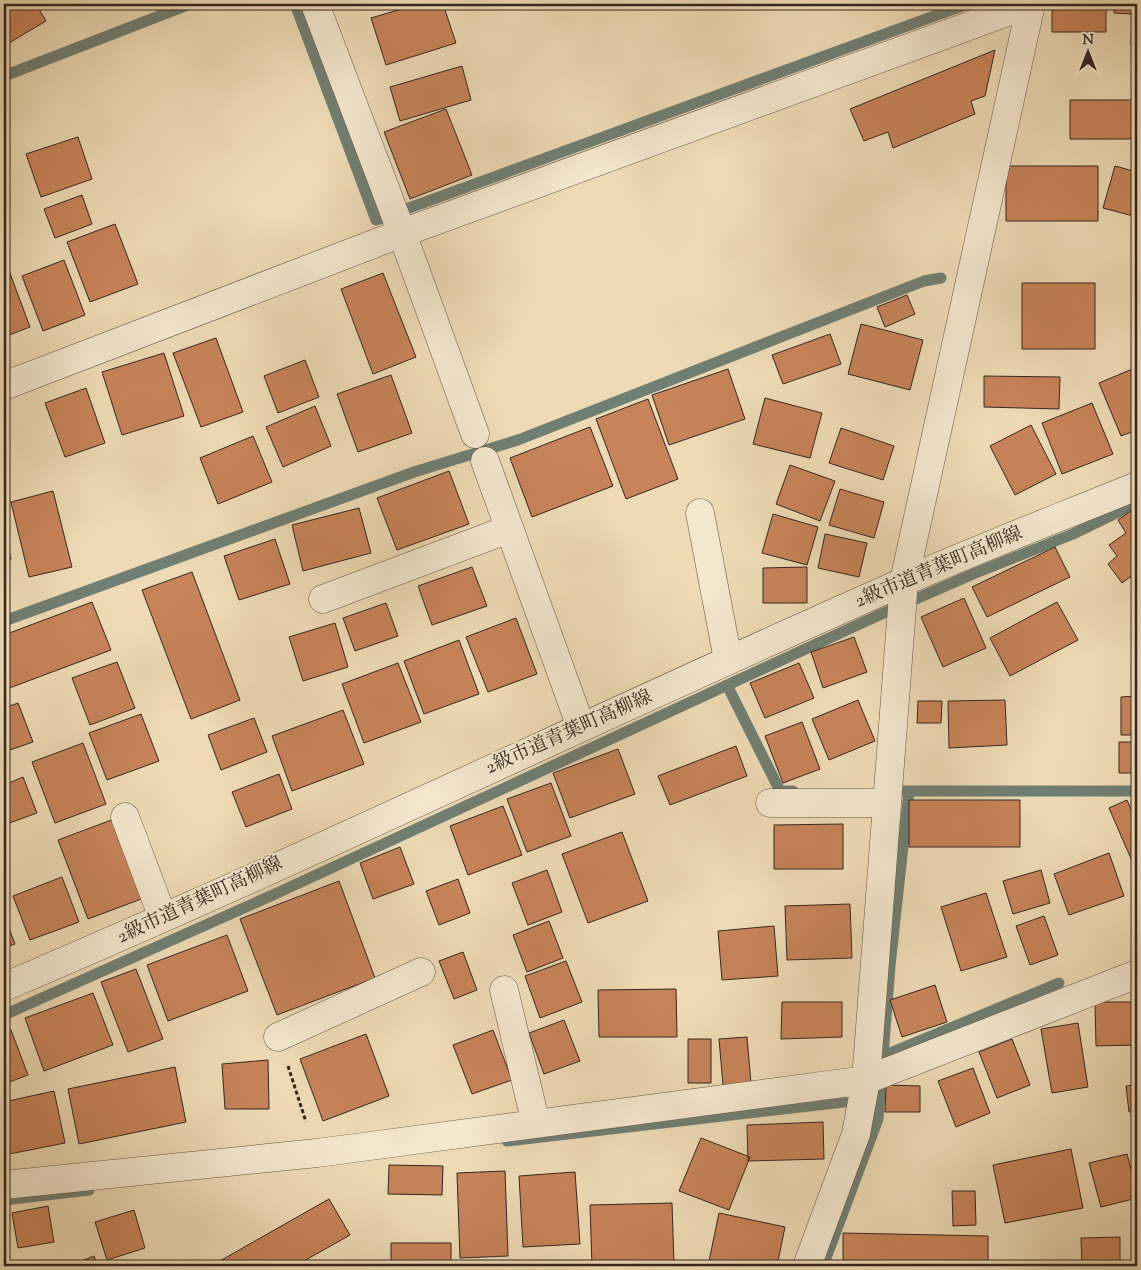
<svg xmlns="http://www.w3.org/2000/svg" width="1141" height="1270" viewBox="0 0 1141 1270" font-family="'Sorts Mill Goudy','Noto Serif JP',serif">
<rect width="100%" height="100%" fill="#eedbb5"/>
<filter id="stains"><feTurbulence type="fractalNoise" baseFrequency=".004" numOctaves="4"/><feColorMatrix values="0 0 0 0 .2 0 0 0 0 .09 0 0 0 0 .02 0 0 0 .5 -.17"/></filter>
<radialGradient id="worn" r=".72"><stop offset=".6" stop-color="#630" stop-opacity="0"/><stop offset="1" stop-color="#630" stop-opacity=".3"/></radialGradient>
<g fill="none" stroke-linecap="round" stroke-linejoin="round">
<!-- stream -->
<path stroke="#707f73" stroke-width="11" d="M295 4 376 220 967 4
M4 76 190 4
M4 621 414 472 518 440 924 281 941 278
M727 685 780 791H793
M887 791H1137
M909 791 890 966 883 1056 1059 983
M4 1015 275 894 877 616 973 574 1073 534 1137 503
M507 1141 844 1102
M4 1200 89 1190
M823 1266 878 1119 880 1091"/>
</g>
<!-- building -->
<path fill="#c78359" stroke="#322620" d="M4 4H36L46 21 4 46Z
M418 4H443L456 43 386 65 371 18Z
M1052 4H1106V32H1052Z
M1114 4H1137V45H1131L1132 14 1114 13Z
M995 50 985 96 971 101 975 114 893 148 888 132 864 141 850 109Z
M462 66 471 100 400 121 390 87Z
M1070 100H1137V139H1070Z
M446 109 472 175 410 199 384 132Z
M78 137 92 179 41 197 26 154Z
M1006 166H1098V221H1006Z
M1115 166 1137 172V217L1103 208Z
M82 195 92 224 55 238 44 209Z
M115 224 138 284 90 302 67 242Z
M64 260 85 315 43 331 22 276Z
M8 268 30 327 4 337V269Z
M383 273 416 357 373 374 341 289Z
M1022 283H1095V349H1022Z
M907 295 915 314 885 327 877 307Z
M861 324 923 340 910 390 848 374Z
M830 334 841 364 783 384 772 355Z
M216 338 243 412 201 427 173 353Z
M164 353 184 416 122 435 102 372Z
M305 360 319 397 278 413 264 376Z
M1137 367V430L1121 436 1099 383Z
M728 369 745 419 669 445 652 395Z
M391 375 412 433 358 452 337 394Z
M984 376 1060 377 1059 409 984 407Z
M86 388 105 443 65 457 45 403Z
M765 398 822 413 810 458 753 444Z
M648 399 678 479 626 499 596 419Z
M1092 403 1113 454 1062 474 1042 423Z
M315 406 331 446 283 467 266 427Z
M1031 425 1056 474 1015 495 990 446Z
M590 427 613 486 532 517 510 458Z
M841 428 894 446 883 480 829 463Z
M253 436 272 482 218 504 200 458Z
M790 465 835 481 820 521 776 504Z
M449 471 469 524 397 550 377 498Z
M840 489 884 502 874 538 829 525Z
M53 491 72 567 29 577 11 502Z
M359 508 371 553 303 571 292 525Z
M1132 510 1137 518V572L1122 583 1108 564 1117 556 1109 545 1126 533 1118 520Z
M773 514 818 527 807 565 762 553Z
M4 530 11 559 4 561Z
M825 534 867 543 859 577 818 568Z
M275 539 290 584 239 600 224 556Z
M1055 547 1070 577 987 617 972 587Z
M472 567 487 606 432 625 418 586Z
M807 567V603H763V568Z
M192 572 240 700 191 719 142 590Z
M964 598 986 648 943 667 921 617Z
M92 602 111 650 4 690V635Z
M1057 602 1078 640 1010 676 990 638Z
M386 603 398 636 355 651 343 618Z
M516 618 537 674 488 692 466 637Z
M335 623 348 667 303 681 289 637Z
M854 637 867 672 823 688 811 652Z
M459 640 479 694 424 714 404 661Z
M117 662 135 708 90 725 72 678Z
M398 663 421 722 364 743 342 684Z
M799 663 814 698 765 718 750 683Z
M1137 696V735H1121V697Z
M858 700 875 741 829 760 812 719Z
M1005 700 1007 745 949 748 948 701Z
M918 701H942L941 723H917Z
M18 703 33 742 4 752V708Z
M343 710 364 764 292 791 272 736Z
M141 714 159 761 107 780 89 733Z
M254 718 267 752 221 770 208 735Z
M802 722 820 769 783 783 765 736Z
M1119 742H1137V773H1119Z
M83 743 106 804 55 823 32 762Z
M736 746 747 776 670 805 658 776Z
M618 749 635 794 570 818 553 773Z
M279 774 292 809 246 827 232 792Z
M23 777 37 813 4 825V785Z
M551 783 571 836 527 852 507 799Z
M909 800H1020V847H909Z
M1127 800 1137 823V859L1132 861 1109 808Z
M503 806 522 855 468 875 450 826Z
M114 819 144 898 88 919 58 840Z
M843 824V869H774V825Z
M622 832 648 901 588 923 562 854Z
M400 847 414 884 373 899 360 863Z
M1109 853 1124 896 1069 915 1054 874Z
M547 870 562 912 528 925 512 883Z
M1041 870 1050 903 1013 914 1003 881Z
M62 877 79 922 30 940 13 896Z
M458 879 470 913 439 925 426 891Z
M339 881 375 978 277 1015 240 919Z
M986 893 1007 957 961 971 941 907Z
M850 904 852 958 787 960 785 906Z
M4 915 15 944 4 948Z
M1044 916 1058 955 1030 965 1016 926Z
M549 921 563 958 527 972 513 935Z
M774 926 778 976 722 980 718 931Z
M227 935 248 991 168 1021 147 965Z
M463 952 477 990 454 999 439 961Z
M566 961 582 1002 540 1018 525 976Z
M136 969 163 1039 128 1052 101 982Z
M935 985 947 1022 902 1037 890 1000Z
M676 989 677 1037H599L598 990Z
M93 993 113 1045 44 1071 25 1018Z
M782 1002H842V1037L781 1039Z
M1095 1002H1137V1045L1096 1046Z
M564 1020 580 1061 544 1074 529 1033Z
M1078 1023 1088 1087 1052 1093 1041 1029Z
M11 1030 28 1075 4 1084V1033Z
M493 1030 512 1080 472 1094 453 1045Z
M366 1034 389 1096 323 1121 300 1059Z
M747 1037 751 1083 723 1085 719 1039Z
M688 1039H711V1083H688Z
M1012 1039 1030 1085 997 1098 979 1052Z
M268 1060 269 1109H225L222 1064Z
M175 1067 186 1122 79 1144 68 1089Z
M973 1068 990 1113 956 1127 938 1081Z
M886 1085 920 1086V1112H885Z
M1137 1085V1112H1129L1126 1086Z
M54 1091 65 1143 4 1155V1102Z
M823 1122 824 1159 748 1161 747 1125Z
M701 1138 750 1157 729 1210 679 1191Z
M1071 1149 1083 1208 1005 1223 993 1165Z
M1127 1154 1137 1192V1198L1101 1207 1089 1163Z
M389 1165 443 1166 442 1195 388 1194Z
M505 1171 508 1256 460 1258 457 1173Z
M575 1172 580 1244 523 1247 519 1176Z
M952 1191H975L976 1225 953 1226Z
M329 1199 350 1235 295 1266H211Z
M672 1203 674 1264 592 1266 590 1205Z
M48 1206 54 1242 18 1248 12 1213Z
M134 1210 145 1248 107 1260 95 1222Z
M719 1213 785 1227 777 1266H708Z
M843 1233 988 1236V1266H843Z
M1120 1237V1266H1082L1081 1238Z
M391 1243H451V1266H391Z
M94 1256 98 1266H68Z"/>
<g fill="none" stroke-linecap="round" stroke-linejoin="round">
<defs>
<path id="minor" d="M315 4 402 233 475 434
M4 386 402 233 1029 4
M485 461 581 727
M700 513 728 660
M323 599 509 529
M770 803H887
M125 817 163 918
M4 987C306 859 601 715 901 583 979 548 1059 518 1137 486
M504 990 536 1124
M278 1037 421 972
M4 1185 317 1153 866 1080 1137 974
M807 1266 856 1134 866 1080 904 581 1031 4"/>
</defs>
<!-- minor casing -->
<use href="#minor" stroke="#615345" stroke-width="29"/>
<!-- path -->
<path stroke="#322620" stroke-width="3" stroke-dasharray="4 2.5" stroke-linecap="butt" d="M288 1066 306 1122"/>
<!-- minor -->
<use href="#minor" stroke="#f4e8cf" stroke-width="28"/>
</g>
<g text-anchor="middle" dominant-baseline="central" stroke-width="4" stroke-linejoin="round" paint-order="stroke">
<!-- street labels -->
<g font-size="19" fill="#322620" stroke="#f4e8cf">
<text transform="translate(939 568) rotate(-23)">2級市道青葉町高柳線</text>
<text transform="translate(569 733) rotate(-24)">2級市道青葉町高柳線</text>
<text transform="translate(200 901) rotate(-25)">2級市道青葉町高柳線</text>
</g>
</g>
<!-- margin -->
<rect width="1141" height="1270" fill="none" stroke="#eedbb5" stroke-width="20"/>
<rect x="5" y="5" width="1131" height="1260" fill="none" stroke="#322620" stroke-width="2.5"/>
<rect x="10" y="10" width="1121" height="1250" fill="none" stroke="#322620"/>
<!-- north arrow -->
<g transform="translate(1088 52)" stroke="#f4e8cf" stroke-width="4" paint-order="stroke">
<path d="M0-4L9 19L0 12L-9 19Z" fill="#322620"/>
<text y="-8" font-size="14" font-weight="bold" text-anchor="middle" fill="#322620">N</text>
</g>
<rect width="100%" height="100%" filter="url(#stains)"/>
<rect width="100%" height="100%" fill="url(#worn)"/>
</svg>
